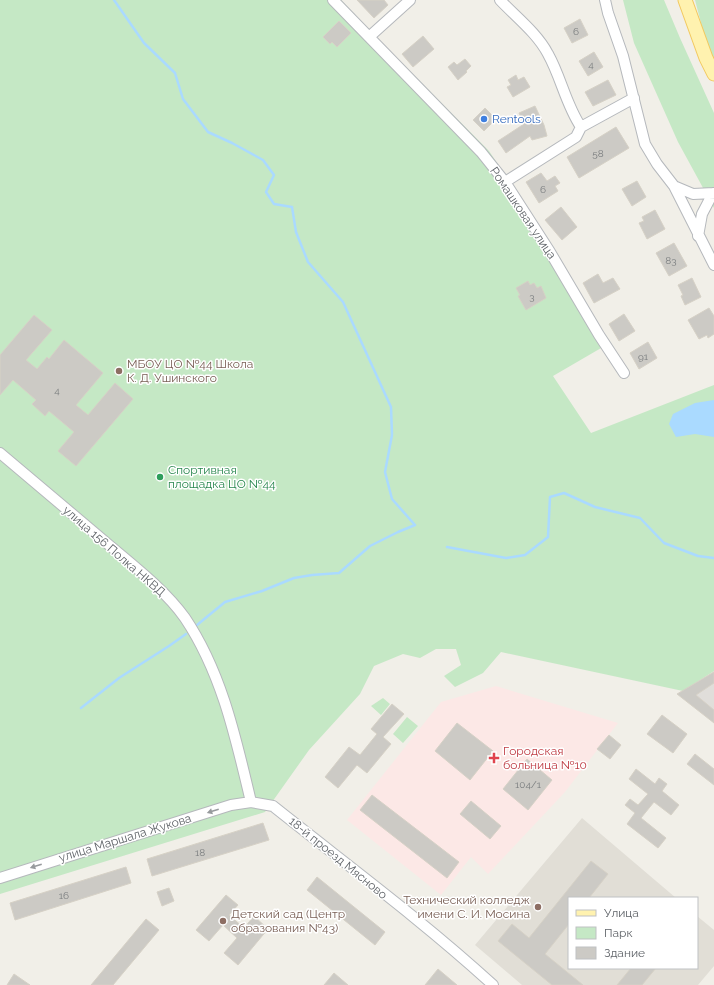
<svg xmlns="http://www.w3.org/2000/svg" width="714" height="985" viewBox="0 0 714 985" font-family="Raleway,sans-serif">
<rect width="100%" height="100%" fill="#f1efe8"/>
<!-- industrial -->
<path fill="#e0deda" d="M714 671V713L683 691Z"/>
<!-- education -->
<path fill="#e1ded6" d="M582 818 676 898H569V968H697V916L714 930V966L698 985H522L475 945Z"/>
<!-- medical -->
<path fill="#fce8e6" d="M496 686 618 723 565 792 488 874 471 857 441 895 347 820 441 702Z"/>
<!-- green -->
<path fill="#c5e8c5" d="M0 0H341L378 39 489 151 541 229 608 344 553 376 591 433 714 385V671L683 691 501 652 483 673 455 687 444 676 461 665 456 649H436L420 658 403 654 374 666 360 694 309 750 265 812 0 894Z
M623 0H664L680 38 714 113V208L678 142 634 43Z
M695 0H714V60L707 46Z
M383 698 390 704 381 715 371 706Z
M407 717 418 726 403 743 393 734Z"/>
<!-- water -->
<path fill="#aadaff" d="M714 400V437L695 434 676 437 669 424 673 414 695 403Z"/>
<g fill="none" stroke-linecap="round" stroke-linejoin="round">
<!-- stream -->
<path stroke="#aadaff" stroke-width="2.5" d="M114 0 144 43 175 73 183 99 208 132 232 143 263 160 274 175 266 192 274 204 292 207 296 232 308 262 343 302 391 407 392 435 385 472 392 499 415 525 398 532 370 546 339 573 312 575 294 578 262 591 225 602 197 625
M447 547 506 558 525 555 548 537 550 497 564 493 595 507 640 518 664 543 698 556 714 558
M81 708 119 678 169 646 186 634"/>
</g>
<!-- building -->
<path fill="#cccac5" stroke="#d6d1c6" d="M357 0H384L388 5 374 18Z
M580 19 588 35 572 43 564 28Z
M339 21 351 33 337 47 332 42 330 44 323 37Z
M423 36 434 49 413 67 402 54Z
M594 52 603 67 588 76 579 61Z
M465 59 471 66 466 71 467 72 458 80 448 67 454 62 457 65Z
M516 75 518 80 524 77 530 87 513 97 507 87 511 85 508 80Z
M608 80 616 95 593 106 585 92Z
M535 106 544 125 547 136 532 140 530 136 506 153 498 141 524 124 519 113Z
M485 108 496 119 484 131 473 120Z
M616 127 629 148 579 178 567 157Z
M541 173 547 181 555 176 560 183 555 186 558 191 539 203 526 182Z
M637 181 646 197 632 206 622 189Z
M561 207 577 227 562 240 545 220Z
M655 210 665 229 647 239 639 223 644 221 642 217Z
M674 243 687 266 669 276 656 253Z
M598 274 603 283 613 278 620 289 594 303 583 283Z
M692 278 701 297 685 305 681 296 683 295 678 285Z
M528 281 530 285 534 283 537 288 541 286 546 298 526 310 518 296 520 295 516 288Z
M709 308 714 316V334L708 338 707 335 699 339 688 320Z
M624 314 635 331 619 341 609 324Z
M34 315 52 330 26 360 37 369 47 357 49 359 64 340 103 373 76 405 88 415 115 383 133 399 76 466 58 451 74 432 49 411 45 416 32 404 36 400 13 380 0 395V355Z
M648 342 657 358 639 369 630 353Z
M714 672V683L696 695 714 710V723L677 694Z
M392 704 404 714 383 737 391 744 367 773 357 765 338 788 325 777 349 747 360 755 377 734 371 729Z
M662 715 687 734 673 753 647 734Z
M457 723 493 751 470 780 435 751Z
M609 735 621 745 610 759 597 749Z
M695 754 714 769V785L687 764Z
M527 759 552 780 528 810 503 789Z
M636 769 655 784 659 778 667 784 662 791 679 805 671 815 654 802 641 818 666 838 658 848 627 824 635 813 625 805 630 799 638 805 648 794 629 779Z
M372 795 459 862 447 878 360 810Z
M471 801 501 826 490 839 460 814Z
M263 823 269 840 152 876 147 859Z
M591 861 608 874 589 898H569V924L545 954 583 985H552L498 941 512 924 529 938Z
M126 867 131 883 15 920 10 903Z
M317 877 385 932 375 945 307 890Z
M169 888 174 901 162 906 157 892Z
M226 895 238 905 229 915 244 928 254 916 268 929 238 965 224 953 237 938 223 925 209 941 196 930Z
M146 919 159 930 113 985H91Z
M631 968H656L642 985H617Z
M438 969 457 985H425Z
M334 973 348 985H324Z
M14 974 30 985H7Z"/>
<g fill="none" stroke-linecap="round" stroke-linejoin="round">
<defs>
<path id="minor" d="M333 0 481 152 505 182 550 252 599 335 624 373
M500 0C516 17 537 33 548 54 561 77 566 105 581 127
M605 0 608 13 623 56 645 144 657 164 674 186 714 265
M369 37 410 0
M505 182 576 137 581 127 634 98
M674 186 693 194 714 193
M698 236 702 214 713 193
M0 453C36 483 72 514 109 545 134 566 166 591 185 618 222 673 236 739 251 802
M0 878 231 805 251 802 273 806C347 865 423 921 493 985"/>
<path id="major" d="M685 0 706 58 714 74"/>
</defs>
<!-- minor casing -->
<use href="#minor" stroke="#b5b8bc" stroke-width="12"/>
<!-- major casing -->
<use href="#major" stroke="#f2c960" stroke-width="15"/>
<!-- minor -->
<use href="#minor" stroke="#fff" stroke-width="10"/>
<!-- major -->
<use href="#major" stroke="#fff2af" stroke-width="13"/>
</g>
<!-- one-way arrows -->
<defs><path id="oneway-solid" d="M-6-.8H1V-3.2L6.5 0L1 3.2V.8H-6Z"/></defs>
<g fill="#979a9d">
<use href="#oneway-solid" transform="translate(213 811) rotate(163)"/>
<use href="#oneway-solid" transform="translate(36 866) rotate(163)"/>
</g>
<!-- markers -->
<circle fill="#3f7fe0" stroke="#fff" stroke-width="1.5" cx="484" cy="119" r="4"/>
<g fill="#8d6e63" stroke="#fff" stroke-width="1.5">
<circle cx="119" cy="371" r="4"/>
<circle cx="538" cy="907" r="4"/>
<circle cx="223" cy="921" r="4"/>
</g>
<circle fill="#2e9e5b" stroke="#fff" stroke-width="1.5" cx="160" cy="477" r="4"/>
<path fill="#e0444e" stroke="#fff" stroke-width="1.5" d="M492 752h4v4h4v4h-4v4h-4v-4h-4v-4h4z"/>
<g text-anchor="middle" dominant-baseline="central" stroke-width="3" stroke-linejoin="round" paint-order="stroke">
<!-- number labels -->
<g font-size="10" fill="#7a7d7f">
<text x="576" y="31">6</text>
<text x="591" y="64">4</text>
<text x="598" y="153">58</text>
<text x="543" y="189">6</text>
<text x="671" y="260">83</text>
<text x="532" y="296">3</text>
<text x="643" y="356">91</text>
<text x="57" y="390">4</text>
<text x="528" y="784">104/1</text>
<text x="200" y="852">18</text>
<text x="64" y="895">16</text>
</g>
<!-- shop labels -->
<g font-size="12" fill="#366cbe" stroke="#fff" text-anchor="start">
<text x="492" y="119">Rentools</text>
</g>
<!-- street labels -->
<g font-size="12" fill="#5f6368" stroke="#fff">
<text transform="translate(523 213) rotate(56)">Ромашковая улица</text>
<text transform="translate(114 551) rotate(41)">улица 156 Полка НКВД</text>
<text transform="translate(125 838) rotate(-17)">улица Маршала Жукова</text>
<text transform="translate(338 858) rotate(39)">18-й проезд Мясново</text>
</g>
<!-- education labels -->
<g font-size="12" fill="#785e54" stroke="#fff" text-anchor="start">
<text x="127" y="364">МБОУ ЦО №44 Школа<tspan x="127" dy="14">К. Д. Ушинского</tspan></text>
<text x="530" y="900" text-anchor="end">Технический колледж<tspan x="530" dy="14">имени С. И. Мосина</tspan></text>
<text x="231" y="914">Детский сад (Центр<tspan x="231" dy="14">образования №43)</tspan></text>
</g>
<!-- leisure labels -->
<g font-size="12" fill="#27864d" stroke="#fff" text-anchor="start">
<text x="168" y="470">Спортивная<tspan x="168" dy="14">площадка ЦО №44</tspan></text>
</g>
<!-- health labels -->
<g font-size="12" fill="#be3a42" stroke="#fff" text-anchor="start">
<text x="503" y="751">Городская<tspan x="503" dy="14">больница №10</tspan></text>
</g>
</g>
<!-- legend -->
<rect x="568" y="897" width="130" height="72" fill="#ffffff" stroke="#bfc1c3"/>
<rect x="576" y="910" width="20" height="6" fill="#fff2af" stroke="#bfc1c3"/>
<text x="604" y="917" font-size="12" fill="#5f6368">Улица</text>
<rect x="576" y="927" width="20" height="12" fill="#c5e8c5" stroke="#bfc1c3"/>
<text x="604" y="937" font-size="12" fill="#5f6368">Парк</text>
<rect x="576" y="947" width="20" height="12" fill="#cccac5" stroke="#bfc1c3"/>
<text x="604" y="957" font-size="12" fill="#5f6368">Здание</text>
</svg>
